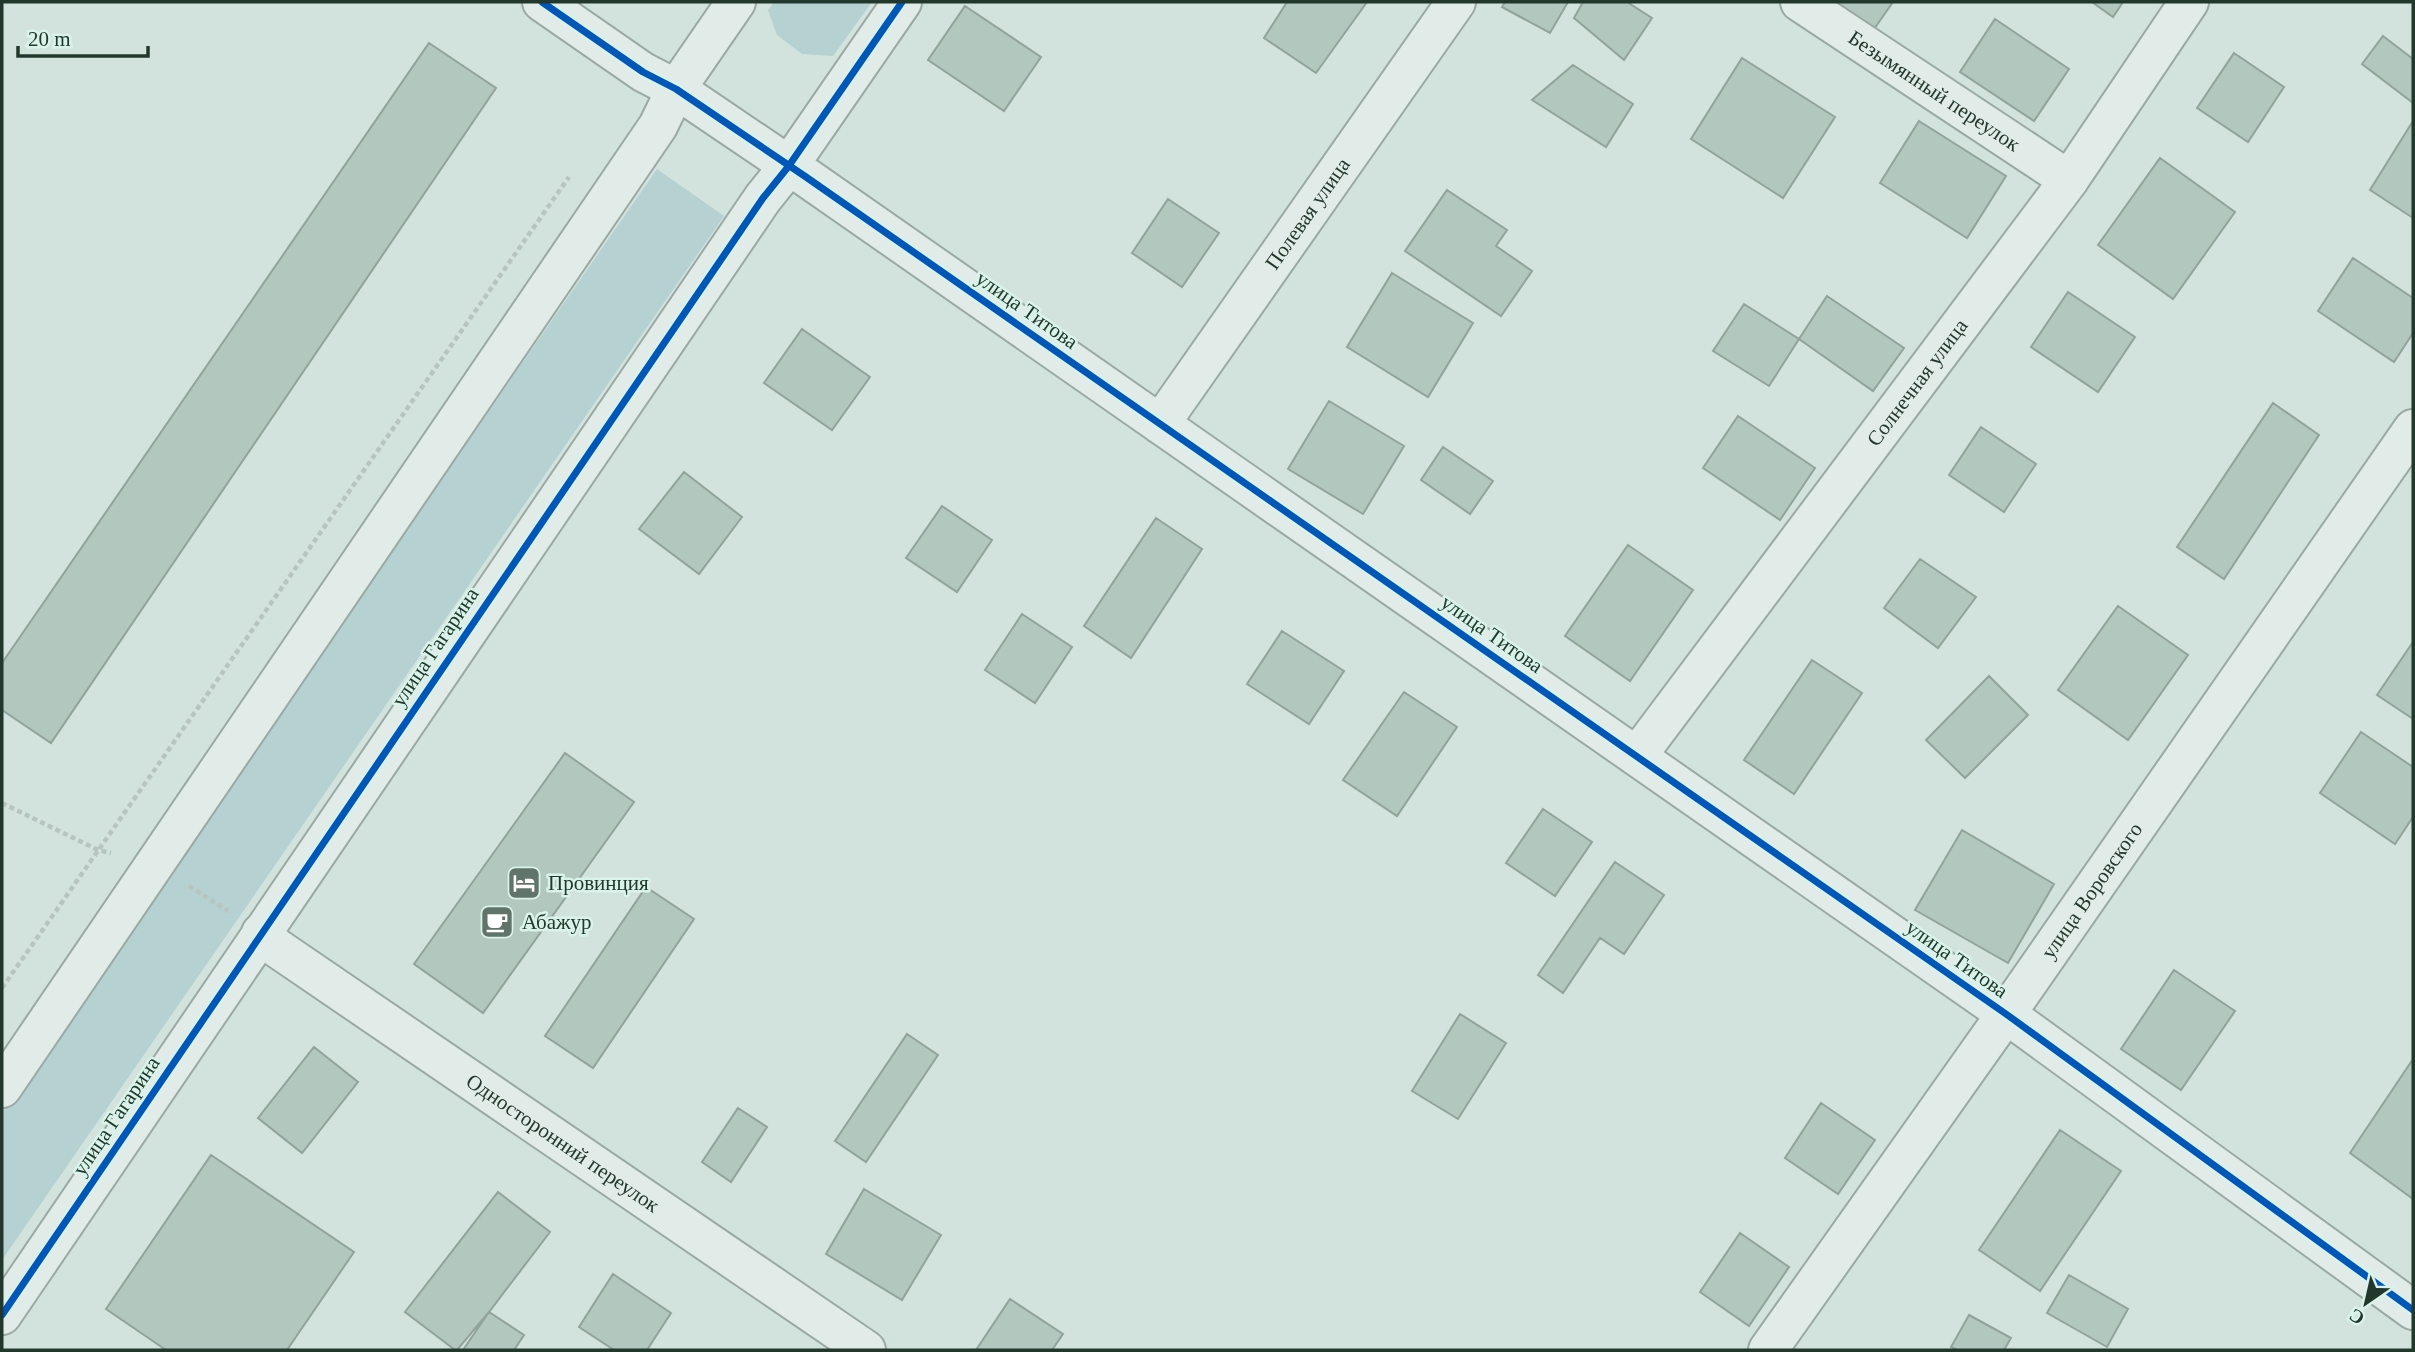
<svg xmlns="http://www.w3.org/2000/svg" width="2415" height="1352" viewBox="0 0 2415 1352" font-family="Georgia,serif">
<rect width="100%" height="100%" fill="#d2e3de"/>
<!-- green -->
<path fill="#b5d1d2" d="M774 2H872L833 56 802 54 777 35 768 10Z
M657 169 724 216 2 1260V1112Z"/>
<!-- building -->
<path fill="#b2c7bd" stroke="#91a39a" stroke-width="2" d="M1287 2H1367L1316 73 1264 38Z
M1505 2H1568L1550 33 1502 7Z
M1583 2H1627L1652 18 1624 60 1574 18Z
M1818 2H1893L1867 39Z
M2092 2H2123L2113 17Z
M965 6 1041 57 1004 111 928 60Z
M1995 19 2069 69 2034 121 1960 72Z
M2383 36 2413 59V103L2362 64Z
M429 43 496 88 51 743 2 710V663Z
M2234 53 2284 87 2248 142 2197 108Z
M1742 58 1835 117 1783 198 1691 139Z
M1573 65 1633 104 1606 147 1532 100Z
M1919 121 2006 176 1967 238 1880 183Z
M2413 121V218L2370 190Z
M2160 158 2235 212 2173 299 2098 245Z
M1447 190 1507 230 1496 246 1532 271 1501 316 1405 251Z
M1168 199 1219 233 1182 287 1132 253Z
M2353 258 2413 298V333L2394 362 2318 311Z
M1392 273 1473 323 1428 397 1347 347Z
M2068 292 2135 337 2098 392 2031 347Z
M1827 296 1904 348 1873 391 1799 339Z
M1744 304 1799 339 1769 386 1713 351Z
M802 329 870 377 832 430 764 383Z
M1329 401 1404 446 1363 514 1288 469Z
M2273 403 2319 435 2224 579 2177 547Z
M1738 416 1815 468 1780 520 1703 468Z
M1981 427 2036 464 2004 512 1949 475Z
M1443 447 1493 481 1470 514 1421 480Z
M684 472 742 517 699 574 639 529Z
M942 506 992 540 957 592 906 558Z
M1156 518 1202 549 1131 658 1084 626Z
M1628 545 1693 590 1630 681 1565 636Z
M1920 559 1976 597 1938 648 1884 608Z
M2118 606 2188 655 2128 740 2058 690Z
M1022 614 1072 647 1035 703 985 670Z
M1282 631 1344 671 1309 724 1247 684Z
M2413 642V719L2377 695Z
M1812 660 1862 693 1794 794 1744 760Z
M1989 676 2028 715 1965 778 1926 740Z
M1404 692 1457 727 1397 816 1343 780Z
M2361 732 2413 767V817L2395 844 2320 793Z
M565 753 634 802 483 1013 414 964Z
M1543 809 1592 842 1555 896 1506 863Z
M1962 830 2054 884 2008 963 1915 910Z
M1615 862 1664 895 1624 954 1600 938 1563 993 1538 975Z
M646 887 694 919 593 1068 545 1036Z
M2174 970 2235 1011 2181 1090 2121 1049Z
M1460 1014 1506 1043 1458 1119 1412 1091Z
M907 1034 938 1055 866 1162 835 1141Z
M314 1047 358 1082 302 1153 258 1118Z
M2413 1059V1199L2350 1153Z
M1821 1103 1875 1140 1838 1194 1785 1158Z
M738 1108 767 1127 731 1182 702 1162Z
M2060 1130 2121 1171 2040 1291 1979 1250Z
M211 1155 354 1252 287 1350H166L106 1309Z
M864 1189 941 1235 902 1300 826 1254Z
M498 1192 550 1232 489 1312 457 1350H455L405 1312Z
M1740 1233 1789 1267 1749 1326 1700 1292Z
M613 1274 671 1313 647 1350H614L579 1327Z
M2069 1275 2128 1309 2107 1347 2047 1313Z
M1010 1299 1063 1334 1052 1350H976Z
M489 1312 524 1335 514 1350H463Z
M1969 1315 2011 1338 2004 1350H1957L1951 1347Z"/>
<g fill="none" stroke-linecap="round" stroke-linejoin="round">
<defs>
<g id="minor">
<path d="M542 2 643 72 676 89 806 177 2006 1014 2413 1310"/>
<path id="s1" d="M1800 2 2069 180"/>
<path id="s2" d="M1160 424 1456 2"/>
<path id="s3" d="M1637 756 2069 180 2189 2"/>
<path id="s4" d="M261 933 277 948 866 1350"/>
<path d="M2 1088 658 126 676 89 736 2"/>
<path d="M2 1315 763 198 788 167 902 2"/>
<path id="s5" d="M1768 1350 2006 1014 2413 429"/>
</g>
</defs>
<!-- minor casing -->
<use href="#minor" stroke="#9aa9a3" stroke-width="42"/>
<!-- path -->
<path stroke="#b8c4c0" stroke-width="4.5" stroke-dasharray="5 3.5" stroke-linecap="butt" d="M2 803 98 850 111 853
M189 886 228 911
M2 988 569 177"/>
<!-- minor -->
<use href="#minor" stroke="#e1ece9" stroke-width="38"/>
<defs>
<path id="cycleway" d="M542 2 643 72 676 89 806 177 2006 1014 2413 1310
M2 1315 763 198 788 167 902 2"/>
</defs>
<!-- cycleway casing -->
<use href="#cycleway" stroke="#d9f3eb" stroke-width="11"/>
<!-- cycleway -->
<use href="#cycleway" stroke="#0057b8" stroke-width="7"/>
</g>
<!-- icons -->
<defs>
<symbol id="hotel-square" viewBox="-11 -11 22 22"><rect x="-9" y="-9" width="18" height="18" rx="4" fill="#60746a" stroke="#d9f3eb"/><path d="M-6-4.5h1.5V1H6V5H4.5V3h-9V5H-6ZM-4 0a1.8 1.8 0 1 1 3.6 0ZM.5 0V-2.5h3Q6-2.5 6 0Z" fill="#fff"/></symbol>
<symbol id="cafe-square" viewBox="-11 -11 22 22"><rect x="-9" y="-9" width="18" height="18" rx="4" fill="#60746a" stroke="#d9f3eb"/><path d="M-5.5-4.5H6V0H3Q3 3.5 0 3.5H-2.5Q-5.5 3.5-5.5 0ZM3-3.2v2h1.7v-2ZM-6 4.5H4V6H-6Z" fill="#fff"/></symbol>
</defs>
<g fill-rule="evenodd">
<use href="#hotel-square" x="505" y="864" width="38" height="38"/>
<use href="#cafe-square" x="478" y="903" width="38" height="38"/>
</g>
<g text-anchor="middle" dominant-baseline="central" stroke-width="5" stroke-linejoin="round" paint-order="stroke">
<!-- street labels -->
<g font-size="21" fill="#22382c" stroke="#d9f3eb">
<text stroke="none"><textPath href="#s1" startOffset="161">Безымянный переулок</textPath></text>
<text stroke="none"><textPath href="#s2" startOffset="257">Полевая улица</textPath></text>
<text transform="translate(1027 310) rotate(35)">улица Титова</text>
<text stroke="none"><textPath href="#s3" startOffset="467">Солнечная улица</textPath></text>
<text transform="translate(1492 634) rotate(35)">улица Титова</text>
<text transform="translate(435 647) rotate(-56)">улица Гагарина</text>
<text stroke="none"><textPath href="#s5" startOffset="562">улица Воровского</textPath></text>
<text transform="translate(1957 959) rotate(35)">улица Титова</text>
<text transform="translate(116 1116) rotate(-56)">улица Гагарина</text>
<text stroke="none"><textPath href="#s4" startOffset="368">Односторонний переулок</textPath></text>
</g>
<!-- poi labels -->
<g font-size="21" fill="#22382c" stroke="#d9f3eb" text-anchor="start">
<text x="548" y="883">Провинция</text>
<text x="522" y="922">Абажур</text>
</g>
</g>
<!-- border -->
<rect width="2415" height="1352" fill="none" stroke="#22382c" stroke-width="7"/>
<!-- north arrow -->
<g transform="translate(2366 1303) rotate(214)" stroke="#d9f3eb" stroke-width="5" paint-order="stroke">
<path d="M0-5L12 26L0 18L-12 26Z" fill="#22382c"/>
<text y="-10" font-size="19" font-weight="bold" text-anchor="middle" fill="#22382c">С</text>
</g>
<!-- scale -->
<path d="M18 46v10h130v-10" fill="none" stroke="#22382c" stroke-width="3.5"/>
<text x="28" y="46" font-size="21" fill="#22382c" stroke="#d9f3eb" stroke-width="5" paint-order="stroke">20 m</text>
</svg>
